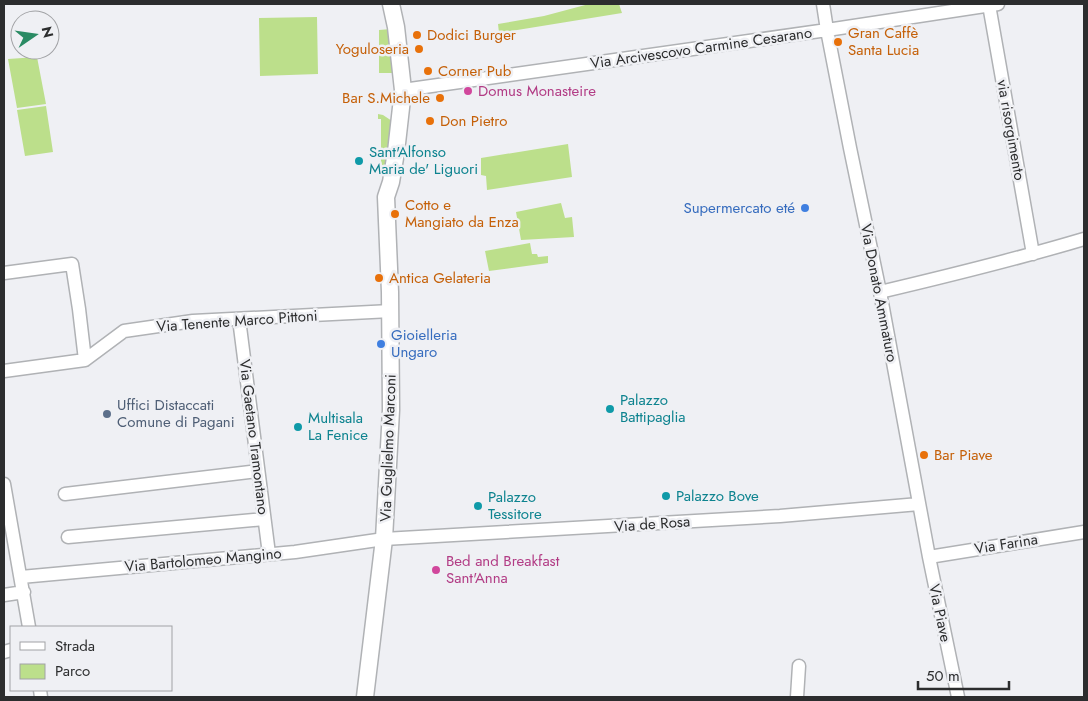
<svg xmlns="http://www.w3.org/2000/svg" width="1088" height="701" viewBox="0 0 1088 701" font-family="Jost,sans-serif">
<rect width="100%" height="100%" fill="#eff0f4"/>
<!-- green -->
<path fill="#bcdf8b" d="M589 4H619L622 13 499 33 498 24 544 16Z
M317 17 318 74 260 76 259 18Z
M391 29 394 73H379V30Z
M37 57 46 104 17 108 8 59Z
M46 106 53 152 25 156 17 110Z
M378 114 383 115 392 121C391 134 393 162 381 169V119H378Z
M568 144 572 177 487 190 486 176 481 175V158Z
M561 203 565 218 572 217 574 237 521 240 516 212Z
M530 243 532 254H537L538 257 548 256V263L489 271 485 251Z"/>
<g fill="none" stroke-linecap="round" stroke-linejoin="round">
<defs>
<path id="minor" d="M823 4 827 30 850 148 880 292 929 557 958 697
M989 5 1033 254
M403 90 827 30 998 4
M4 273 72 264 79 309 85 360
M880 292C948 276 1017 259 1084 239
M239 319 269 554
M4 371 85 360 124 331 193 321 391 311
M4 484 29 627
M65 494 258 471
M68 537 264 519
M929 557 1084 532
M21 577 295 552 384 539 780 516 919 504
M4 595 24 592
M4 652 11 650
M40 690 41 697
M797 697 799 666"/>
<path id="tertiary" d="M365 697 384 539 391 410 390 292 386 197 391 182 396 152 403 90 396 27 391 4"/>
</defs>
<!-- minor casing -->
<use href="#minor" stroke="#b0b2b5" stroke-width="15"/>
<!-- tertiary casing -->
<use href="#tertiary" stroke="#b0b2b5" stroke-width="19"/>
<!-- minor -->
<use href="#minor" stroke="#fff" stroke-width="12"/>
<!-- tertiary -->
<use href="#tertiary" stroke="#fff" stroke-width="16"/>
</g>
<!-- markers -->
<g fill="#e8710a" stroke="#eff0f4" stroke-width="2">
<circle cx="417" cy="35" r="5"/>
<circle cx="838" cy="42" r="5"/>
<circle cx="419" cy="49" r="5"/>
<circle cx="428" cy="71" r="5"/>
<circle cx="440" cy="98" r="5"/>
<circle cx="430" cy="121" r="5"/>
<circle cx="395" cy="214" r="5"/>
<circle cx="379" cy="278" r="5"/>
<circle cx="924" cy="455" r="5"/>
</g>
<g fill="#d1479c" stroke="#eff0f4" stroke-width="2">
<circle cx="468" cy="91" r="5"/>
<circle cx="436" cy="570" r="5"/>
</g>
<g fill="#0f9aa8" stroke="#eff0f4" stroke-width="2">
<circle cx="359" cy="161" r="5"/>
<circle cx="610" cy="409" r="5"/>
<circle cx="298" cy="427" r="5"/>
<circle cx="666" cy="496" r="5"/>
<circle cx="478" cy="506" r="5"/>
</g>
<g fill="#3f7fe0" stroke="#eff0f4" stroke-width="2">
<circle cx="805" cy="208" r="5"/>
<circle cx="381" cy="344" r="5"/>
</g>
<circle fill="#5c6f8a" stroke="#eff0f4" stroke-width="2" cx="107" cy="414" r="5"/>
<g text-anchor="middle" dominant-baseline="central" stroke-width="5" stroke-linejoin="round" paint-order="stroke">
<!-- food labels -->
<g font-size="15" fill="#c56008" stroke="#eff0f4" text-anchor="start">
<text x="848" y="33">Gran Caffè<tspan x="848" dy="17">Santa Lucia</tspan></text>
<text x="427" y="35">Dodici Burger</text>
<text x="409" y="49" text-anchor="end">Yoguloseria</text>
<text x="438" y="71">Corner Pub</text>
<text x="430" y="98" text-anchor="end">Bar S.Michele</text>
<text x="440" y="121">Don Pietro</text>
<text x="405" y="205">Cotto e<tspan x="405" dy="17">Mangiato da Enza</tspan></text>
<text x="389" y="278">Antica Gelateria</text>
<text x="934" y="455">Bar Piave</text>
</g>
<!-- street labels -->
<g font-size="15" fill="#2c2d2e" stroke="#eff0f4">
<text transform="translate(701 48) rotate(-8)">Via Arcivescovo Carmine Cesarano</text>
<text transform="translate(1011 130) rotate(80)">via risorgimento</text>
<text transform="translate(879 293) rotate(79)">Via Donato Ammaturo</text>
<text transform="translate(237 321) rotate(-4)">Via Tenente Marco Pittoni</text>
<text transform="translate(254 437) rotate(83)">Via Gaetano Tramontano</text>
<text transform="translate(388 448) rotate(-88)">Via Guglielmo Marconi</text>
<text transform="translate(652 524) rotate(-4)">Via de Rosa</text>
<text transform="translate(1006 544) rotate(-9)">Via Farina</text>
<text transform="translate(203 560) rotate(-5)">Via Bartolomeo Mangino</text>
<text transform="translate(940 613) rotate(78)">Via Piave</text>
</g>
<!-- hotel labels -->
<g font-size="15" fill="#b23c85" stroke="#eff0f4" text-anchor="start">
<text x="478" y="91">Domus Monasteire</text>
<text x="446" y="561">Bed and Breakfast<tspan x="446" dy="17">Sant'Anna</tspan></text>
</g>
<!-- culture labels -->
<g font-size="15" fill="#0d838f" stroke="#eff0f4" text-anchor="start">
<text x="369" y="152">Sant'Alfonso<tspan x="369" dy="17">Maria de' Liguori</tspan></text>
<text x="620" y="400">Palazzo<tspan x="620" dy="17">Battipaglia</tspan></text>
<text x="308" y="418">Multisala<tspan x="308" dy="17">La Fenice</tspan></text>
<text x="676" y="496">Palazzo Bove</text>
<text x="488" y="497">Palazzo<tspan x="488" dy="17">Tessitore</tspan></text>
</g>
<!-- shop labels -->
<g font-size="15" fill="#366cbe" stroke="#eff0f4" text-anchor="end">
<text x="795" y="208">Supermercato eté</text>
<text x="391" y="335" text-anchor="start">Gioielleria<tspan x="391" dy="17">Ungaro</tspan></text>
</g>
<!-- service labels -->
<g font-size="15" fill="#4e5e75" stroke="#eff0f4" text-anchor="start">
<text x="117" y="405">Uffici Distaccati<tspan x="117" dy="17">Comune di Pagani</tspan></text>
</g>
</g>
<!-- border -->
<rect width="1088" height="701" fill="none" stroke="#2c2d2e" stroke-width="10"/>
<!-- legend -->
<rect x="10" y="626" width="162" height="65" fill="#eff0f4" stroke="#a1a2a5"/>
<rect x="20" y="642" width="25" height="8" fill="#ffffff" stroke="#a1a2a5"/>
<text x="55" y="651" font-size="15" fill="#2c2d2e">Strada</text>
<rect x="20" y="664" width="25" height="15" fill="#bcdf8b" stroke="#a1a2a5"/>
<text x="55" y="676" font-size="15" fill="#2c2d2e">Parco</text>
<!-- north arrow -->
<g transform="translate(35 35) rotate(77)"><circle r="24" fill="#eff0f4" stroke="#a1a2a5"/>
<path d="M0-4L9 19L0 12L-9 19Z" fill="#2a8b64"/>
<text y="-8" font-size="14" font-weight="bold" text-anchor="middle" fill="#2c2d2e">N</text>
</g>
<!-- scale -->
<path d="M918 681v8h91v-8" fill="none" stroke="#2c2d2e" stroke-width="2.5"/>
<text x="926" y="681" font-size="15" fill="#2c2d2e" stroke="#eff0f4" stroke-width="4" paint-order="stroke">50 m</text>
</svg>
